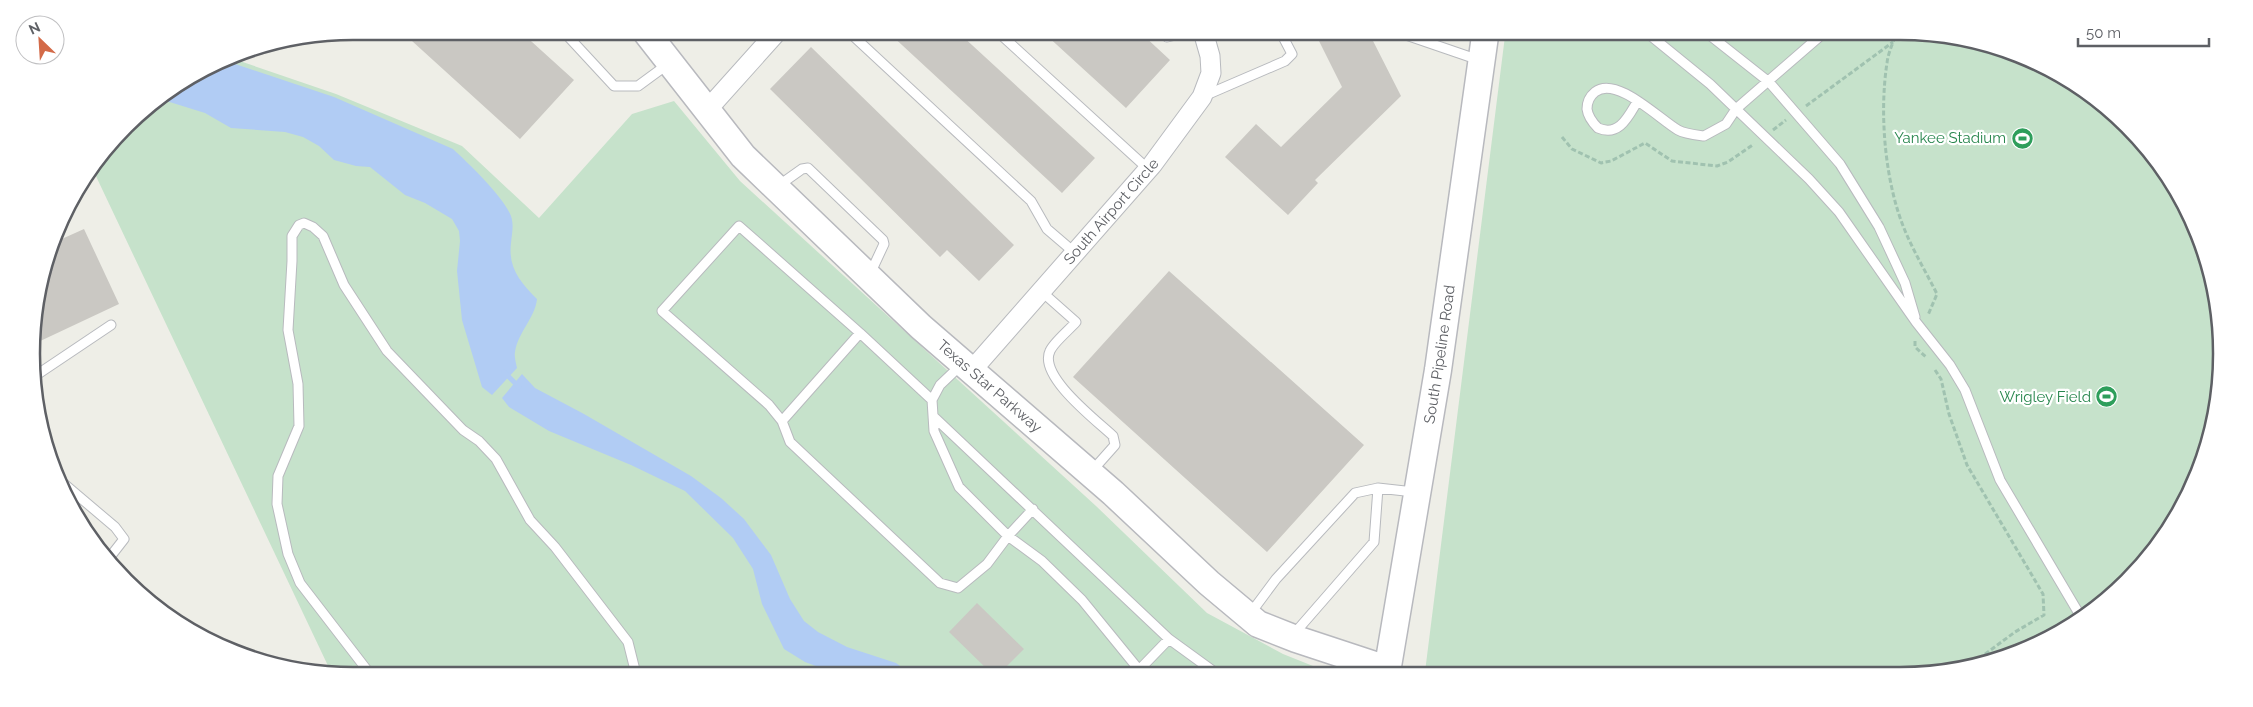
<svg xmlns="http://www.w3.org/2000/svg" width="2253" height="707" viewBox="0 0 2253 707" font-family="Raleway,sans-serif">
<rect width="100%" height="100%" fill="#eeeee7"/>
<!-- green -->
<path fill="#c6e2cb" d="M1505 36 1963 38 2079 86 2168 175 2216 291 2215 417 2179 514 2112 596 2042 643 1941 673 1425 672Z
M228 57 336 94 462 146 539 218 632 114 674 101 740 181 1096 506 1207 613 1283 654 1328 672 330 670 94 172 141 111Z"/>
<!-- water -->
<path fill="#b1ccf4" d="M223 60 334 97 453 149C469 164 503 196 511 216 514 225 512 233 511 243 508 268 520 282 537 299 535 318 518 332 515 352 514 356 516 363 517 368L492 395 482 387 462 320 457 271 460 241 459 231 452 219 425 203 405 195 370 167 356 166 334 160 319 146 303 137 285 132 231 128 205 113 160 99Z
M522 374 535 388 584 414 691 476 721 498 744 519 771 555 790 599 804 621 818 632 847 647 896 663 907 671H829L805 662 784 649 762 604 753 569 733 538 685 491 631 465 549 431 509 407 502 398Z"/>
<g fill="none" stroke-linecap="round" stroke-linejoin="round">
<!-- stream -->
<path stroke="#b1ccf4" stroke-width="5" d="M504 372 519 387"/>
</g>
<!-- building -->
<path fill="#cac8c3" d="M401 31 521 32 574 80 520 139Z
M889 33 960 34 1095 158 1062 193Z
M1045 34H1142L1170 60 1126 108Z
M1316 35H1370L1401 96 1315 180 1318 183 1288 215 1225 157 1256 124 1281 147 1342 87Z
M811 47 1014 245 979 281 947 250 940 257 770 89Z
M84 229 119 304 36 343 34 312 55 242Z
M1169 271 1364 445 1267 552 1073 377Z
M977 603 1024 649 1002 671H989L949 632Z"/>
<g fill="none" stroke-linecap="round" stroke-linejoin="round">
<defs>
<path id="lane" d="M564 32 614 86H638L668 64
M850 33 1031 201 1047 229 1075 253
M1000 34 1148 169
M1166 34 1167 37 1180 34
M1406 35 1479 60
M1651 36 1710 84 1809 179 1839 212 1916 322 1950 365 1965 390 2000 480 2081 617
M1712 37 1769 82 1840 164 1879 227 1905 283 1915 317
M1204 96 1285 61 1292 54 1282 35
M1637 102C1628 117 1619 137 1598 128 1593 123 1588 117 1587 109 1587 102 1590 96 1595 92 1616 75 1659 119 1678 130 1685 134 1696 135 1704 136L1726 124 1736 109 1819 37
M778 186 802 169 808 168 883 240 884 244 870 274
M1041 291 1076 322C1069 330 1053 343 1050 351 1038 376 1096 420 1113 436L1115 445 1091 472
M961 365 940 385 932 400 934 431 959 487 1008 536 1042 561 1082 600 1140 671
M38 374 111 325
M932 400 860 333 782 421 790 442 940 583 958 588 987 564 1008 536 1033 509
M933 416 1169 639 1213 671
M782 421 769 405 662 311 739 226 860 333
M63 483 115 527 124 539 110 557
M1250 614 1276 579 1355 493 1378 488 1414 492
M1293 635 1374 542 1378 488
M367 670 300 583 288 554 277 504 278 476 299 426 298 384 288 330 292 261V236L299 225 304 223 313 227 323 236 344 285 387 351 463 430 479 441 496 459 530 520 555 547 628 642 635 670
M1139 670 1169 639"/>
<g id="street">
<path d="M707 110 776 33"/>
<path id="s1" d="M972 370 1152 165 1202 97 1211 73 1210 56 1204 35"/>
</g>
<g id="secondary">
<path id="s2" d="M646 32 743 156 921 327 1113 493 1209 583 1258 624 1296 639 1387 669"/>
<path id="s3" d="M1387 672 1438 370 1485 36"/>
</g>
</defs>
<!-- lane casing -->
<use href="#lane" stroke="#b8babe" stroke-width="11"/>
<!-- street casing -->
<use href="#street" stroke="#b8babe" stroke-width="21"/>
<!-- secondary casing -->
<use href="#secondary" stroke="#b8b9be" stroke-width="29"/>
<!-- path -->
<path stroke="#a0c2b0" stroke-width="3" stroke-dasharray="5 2.5" stroke-linecap="butt" d="M1895 37C1892 45 1888 54 1887 63 1879 114 1885 185 1906 233 1915 254 1927 274 1937 294L1928 315
M1806 106 1893 42
M1773 130 1786 120
M1562 137 1572 149 1601 163 1611 161 1645 143 1672 161 1717 166 1728 162 1754 144
M1915 341V347L1926 357
M1935 370 1941 379 1949 414 1967 465 2043 594 2044 615 2015 632 1973 663"/>
<!-- lane -->
<use href="#lane" stroke="#fff" stroke-width="9"/>
<!-- street -->
<use href="#street" stroke="#fff" stroke-width="19"/>
<!-- secondary -->
<use href="#secondary" stroke="#fff" stroke-width="26"/>
</g>
<!-- icons -->
<defs>
<symbol id="stadium-disc" viewBox="-11 -11 22 22"><circle r="9.5" fill="#2e9e5b" stroke="#fff"/><path d="M0-5a6.5 5 0 1 0 0 10a6.5 5 0 1 0 0-10ZM-3.5-1.8h7v3.6h-7Z" fill="#fff"/></symbol>
</defs>
<g fill-rule="evenodd">
<use href="#stadium-disc" x="2010" y="126" width="25" height="25"/>
<use href="#stadium-disc" x="2094" y="384" width="25" height="25"/>
</g>
<g text-anchor="middle" dominant-baseline="central" stroke-width="4.5" stroke-linejoin="round" paint-order="stroke">
<!-- leisure labels -->
<g font-size="15" fill="#27864d" stroke="#fff" text-anchor="end">
<text x="2006" y="138">Yankee Stadium</text>
<text x="2091" y="397">Wrigley Field</text>
</g>
<!-- street labels -->
<g font-size="15" fill="#5e6065" stroke="#fff">
<text stroke="none"><textPath href="#s1" startOffset="211">South Airport Circle</textPath></text>
<text stroke="none"><textPath href="#s3" startOffset="322">South Pipeline Road</textPath></text>
<text stroke="none"><textPath href="#s2" startOffset="495">Texas Star Parkway</textPath></text>
</g>
</g>
<!-- crop -->
<path d="M0 0H2253V707H0ZM353 40H1900A313 313 0 0 1 2213 353V354A313 313 0 0 1 1900 667H353A313 313 0 0 1 40 354V353A313 313 0 0 1 353 40Z" fill="#fff" fill-rule="evenodd"/>
<path fill="none" stroke="#5e6065" stroke-width="2.5" d="M353 40H1900A313 313 0 0 1 2213 353V354A313 313 0 0 1 1900 667H353A313 313 0 0 1 40 354V353A313 313 0 0 1 353 40Z"/>
<!-- north arrow -->
<g transform="translate(40 40) rotate(335)"><circle r="24" fill="#ffffff" stroke="#bfbfc1"/>
<path d="M0-4L9 19L0 12L-9 19Z" fill="#d36a48"/>
<text y="-8" font-size="14" font-weight="bold" text-anchor="middle" fill="#5e6065">N</text>
</g>
<!-- scale -->
<path d="M2078 38v8h131v-8" fill="none" stroke="#5e6065" stroke-width="2.5"/>
<text x="2086" y="38" font-size="15" fill="#5e6065" stroke="#ffffff" stroke-width="4" paint-order="stroke">50 m</text>
</svg>
